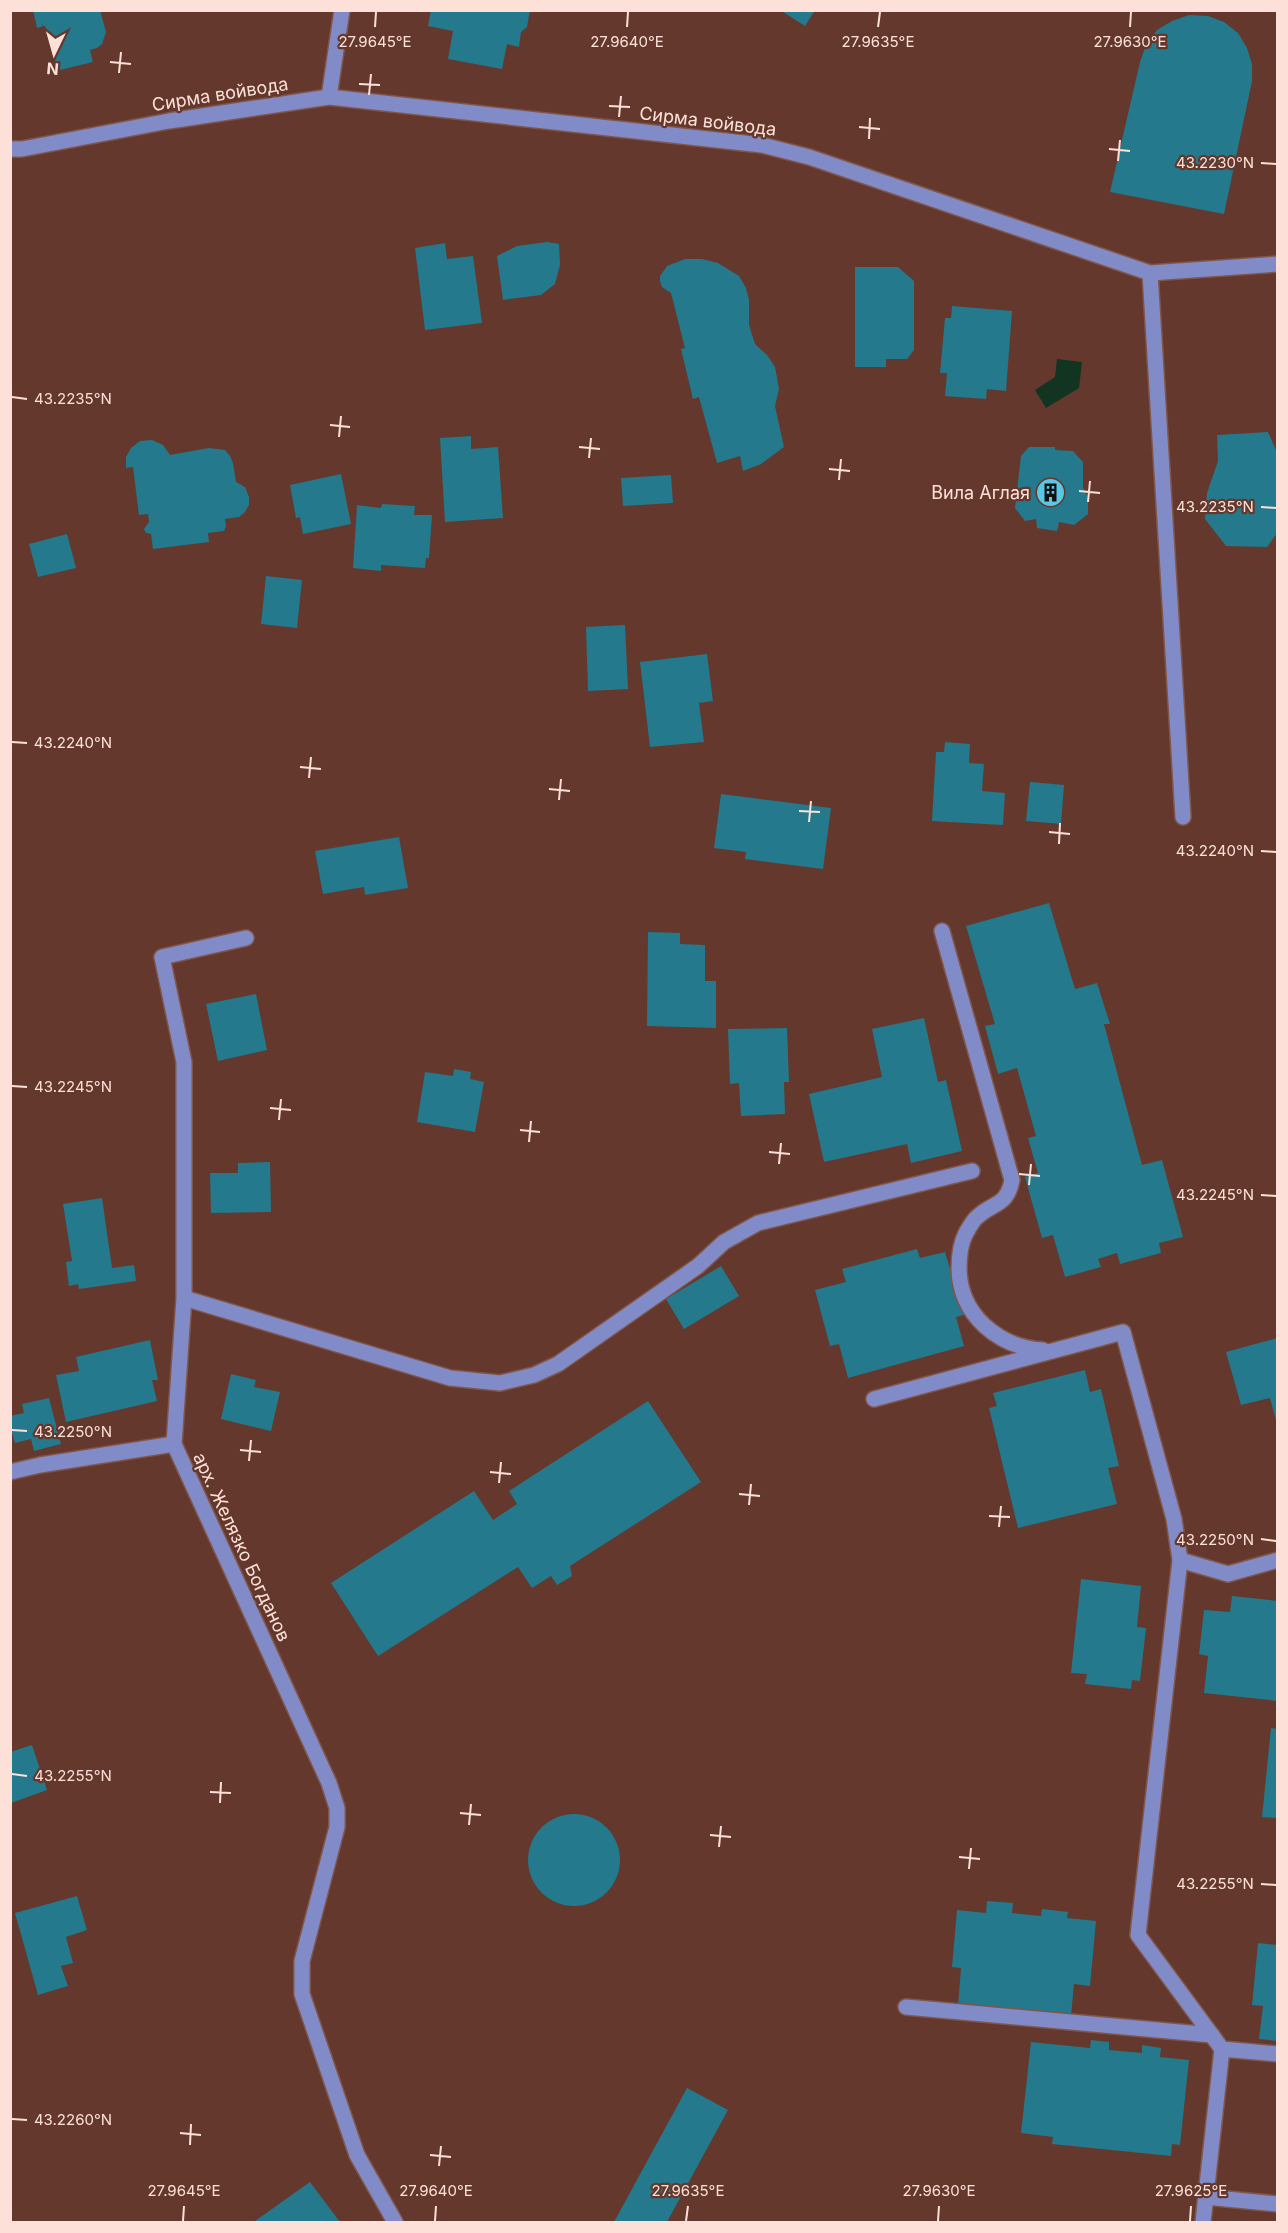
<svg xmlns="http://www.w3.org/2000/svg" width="1288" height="2233" viewBox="0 0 1288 2233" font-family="Inter,sans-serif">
<rect width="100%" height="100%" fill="#64382c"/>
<!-- water -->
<path fill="#113521" d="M1057 359 1082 362 1079 388 1046 408 1035 390 1055 377Z"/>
<!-- building -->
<path fill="#24798c" d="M33 10H100L106 32 102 44 97 48 90 50 93 62 56 71 45 26 37 28Z
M431 10H530L527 27 521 32 519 47 507 44 502 69 448 59 453 31 428 26Z
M780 10H815L805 26Z
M1189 15 1208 16 1224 22 1238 33 1247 48 1252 64V81L1224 214 1110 192 1140 62 1146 45 1157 30 1172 21Z
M547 242 559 244 560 265 555 284 541 295 503 300 497 256 517 246Z
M445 243 447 259 473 256 482 323 425 330 415 248Z
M685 259H702L718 263 739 276 746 288 749 300V325L755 344 767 355 775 367 779 389 775 406 784 447 761 464 743 471 740 456 717 463 699 397 693 399 681 349 685 348 671 293 662 287 660 281V276L667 266Z
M855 267H898L914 281V350L907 359H886V367H855Z
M952 306 1012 311 1006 391 987 389 986 399 945 396 947 373H940L945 318H951Z
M1268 432 1278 455V532L1267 547 1226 546 1205 519 1207 493 1218 461 1217 435Z
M471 436V449L498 447 503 518 445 522 440 438Z
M152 440 163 445 170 455 209 448 225 450 230 456 233 463 236 482 245 487 249 497V505L245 512 239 517 225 519 226 526 224 531 208 533 209 542 153 549 151 534 146 533 144 529 149 522 148 514 139 515 133 467 126 468V457L131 448 140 441Z
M1029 447H1055V450L1073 451 1083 462V488L1088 497V514L1074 525 1059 522 1057 531 1037 528 1036 519 1025 521 1015 508 1021 456Z
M341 474 351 524 303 534 300 517 296 518 290 485Z
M671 475 673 503 623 506 621 478Z
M382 504 415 506 414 515H432L429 558H426L425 568 381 565V571L353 568 357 505 381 508Z
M67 534 76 568 38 577 29 544Z
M266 576 302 580 297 628 261 624Z
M625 625 628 689 588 691 586 627Z
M707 654 713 701 699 703 704 742 650 747 640 662Z
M945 742 970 744 969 763 984 764 982 791 1005 793 1003 825 932 821 936 752H944Z
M1030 782 1064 785 1061 824 1026 821Z
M721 794 831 808 823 869 745 859 746 852 714 848Z
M399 837 408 888 365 895 364 887 323 894 315 851Z
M1049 903 1075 989 1097 983 1110 1024H1104L1142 1165 1162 1160 1183 1237 1159 1243 1161 1253 1120 1264 1117 1253 1098 1259 1101 1267 1065 1277 1053 1235 1042 1238 1025 1177 1038 1173 1028 1138 1036 1136 1017 1068 998 1074 985 1026 995 1024 966 926Z
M648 932 680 933V944L705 945V981H716V1028L647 1026Z
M256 994 267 1050 218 1061 206 1004Z
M924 1018 938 1082 946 1080 962 1151 911 1163 907 1144 824 1162 809 1094 882 1077 872 1029Z
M787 1028 789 1082H784L785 1114 741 1116 739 1083 730 1084 728 1029Z
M454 1069 471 1072 470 1079 484 1082 475 1132 417 1122 425 1072 453 1076Z
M270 1162 271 1212 211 1213 210 1173H238V1163Z
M102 1198 112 1268 134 1265 136 1281 79 1289 78 1284 69 1286 66 1262 72 1261 63 1204Z
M917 1249 920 1258 945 1252 964 1315 956 1317 964 1346 848 1378 839 1344 830 1346 815 1290 846 1282 842 1269Z
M721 1266 739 1296 684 1329 666 1299Z
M1278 1338V1424H1277L1270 1398 1241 1405 1226 1352Z
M150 1340 158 1380H152L157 1401 66 1422 56 1375 79 1371 76 1357Z
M1085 1370 1090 1392 1101 1389 1119 1466 1108 1468 1117 1504 1018 1528 989 1408 997 1406 993 1393Z
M231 1374 256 1380 254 1387 280 1392 271 1431 221 1419Z
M49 1398 61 1444 34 1451 31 1439 15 1443 10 1426V1416L24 1413 22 1404Z
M648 1401 701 1482 570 1566 572 1576 557 1585 551 1576 532 1588 518 1567 378 1656 331 1583 474 1491 493 1520 517 1504 509 1491Z
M1081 1579 1141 1586 1137 1627 1146 1628 1140 1681 1132 1680 1131 1689 1085 1684 1087 1674 1071 1673Z
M1232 1596 1278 1601V1701L1204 1693 1208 1656 1199 1654 1204 1610 1230 1612Z
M1271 1728 1278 1729V1818L1262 1817Z
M32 1745 47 1790 11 1803 10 1752Z
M528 1860a46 46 0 1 1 92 0a46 46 0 1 1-92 0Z
M77 1896 87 1930 66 1937 73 1963 61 1966 68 1986 38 1995 15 1913Z
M987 1901 1013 1903 1012 1913 1041 1916 1042 1909 1068 1912 1067 1918 1096 1921 1090 1986 1074 1984 1071 2016 958 2006 961 1968 952 1967 957 1910 986 1913Z
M1258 1943 1278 1945V2041L1259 2039 1263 2006 1252 2005Z
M1091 2040 1109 2042V2050L1142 2053V2045L1161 2048 1160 2057 1189 2060 1180 2145 1172 2144 1171 2156 1052 2144 1053 2137 1021 2133 1031 2042 1090 2048Z
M687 2088 728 2110 667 2222H614Z
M310 2182 340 2222H257L255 2221Z"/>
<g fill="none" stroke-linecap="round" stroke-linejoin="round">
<defs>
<path id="minor" d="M329 97 342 10
M10 149H22L169 121 329 97 762 145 809 157 1150 273 1278 264
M1150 273 1183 817
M942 931 1012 1180C1007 1207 992 1202 976 1218 972 1222 969 1228 966 1233 960 1244 959 1257 959 1269 960 1315 998 1347 1043 1350
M184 1298 450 1378 500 1383 534 1375 558 1364 698 1266 724 1242 758 1223 972 1171
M874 1399 1123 1332 1174 1519 1180 1560 1138 1935 1222 2049 1203 2222
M174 1444 184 1298V1062L162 957 246 938
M10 1472 40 1465 174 1444 329 1783 337 1808V1827L302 1961V1994L357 2155 395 2222
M1180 1560 1228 1574 1278 1560
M906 2007 1212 2035
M1222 2049 1278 2054
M1206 2197 1278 2204"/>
</defs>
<!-- minor casing -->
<use href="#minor" stroke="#80564b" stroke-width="18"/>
<!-- minor -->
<use href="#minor" stroke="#818bc7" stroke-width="15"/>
</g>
<!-- ticks -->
<path fill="none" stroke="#fde1d9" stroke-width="2" d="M375 27 376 12M627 27 628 12M878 27 880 12M1130 27 1131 12M110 62 131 64M119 73 121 52M359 84 380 85M369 95 371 74M609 106 630 107M619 117 621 96M859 127 880 129M869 139 870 118M1109 149 1130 151M1118 161 1120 140M1261 163 1276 164M12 397 27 399M330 425 350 427M339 437 341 416M579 447 600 449M589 458 591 438M829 469 850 471M839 480 841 459M1079 491 1100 493M1088 502 1090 481M1261 507 1276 508M12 742 27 743M300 767 321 769M309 778 311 757M549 789 570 791M559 800 561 779M799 811 820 812M809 822 811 801M1049 832 1070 834M1059 844 1060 823M1261 851 1276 852M12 1086 27 1087M270 1108 291 1110M279 1120 281 1099M520 1130 540 1132M529 1142 531 1121M769 1152 790 1154M779 1164 781 1143M1019 1174 1040 1176M1029 1185 1031 1164M1261 1195 1276 1196M12 1430 27 1431M240 1450 261 1452M249 1461 251 1440M490 1472 511 1474M499 1483 501 1462M739 1494 760 1496M749 1505 751 1484M989 1516 1010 1517M999 1527 1001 1506M1261 1539 1276 1541M12 1774 27 1776M210 1792 231 1793M220 1803 221 1782M460 1813 481 1815M469 1825 471 1804M710 1835 731 1837M719 1847 721 1826M959 1857 980 1859M969 1869 971 1848M1261 1884 1276 1885M12 2119 27 2120M180 2133 201 2135M190 2145 191 2124M430 2155 451 2157M439 2166 441 2146M183 2221 184 2206M435 2221 436 2206M686 2221 688 2206M938 2221 939 2206M1190 2221 1191 2206"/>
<!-- icons -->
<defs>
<symbol id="building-disc" viewBox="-11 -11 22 22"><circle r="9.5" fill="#58c8e4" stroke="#64382c"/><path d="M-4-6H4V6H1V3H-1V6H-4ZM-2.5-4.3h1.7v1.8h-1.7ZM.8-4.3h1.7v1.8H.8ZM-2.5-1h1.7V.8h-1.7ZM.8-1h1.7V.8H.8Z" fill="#111"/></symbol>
</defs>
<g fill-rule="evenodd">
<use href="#building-disc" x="1034" y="476" width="33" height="33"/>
</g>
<g text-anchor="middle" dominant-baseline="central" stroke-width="4.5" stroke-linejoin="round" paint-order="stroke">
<!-- street labels -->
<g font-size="18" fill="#fde1d9" stroke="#64382c">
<text transform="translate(220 94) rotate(-9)">Сирма войвода</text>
<text transform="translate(708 121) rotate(7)">Сирма войвода</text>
<text transform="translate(242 1547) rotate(65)">арх. Желязко Богданов</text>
</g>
<!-- poi labels -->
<g font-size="18" fill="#fde1d9" stroke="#64382c" text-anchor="end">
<text x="1030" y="492">Вила Аглая</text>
</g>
</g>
<g font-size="15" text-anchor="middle" fill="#fde1d9" stroke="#64382c" stroke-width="4.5" stroke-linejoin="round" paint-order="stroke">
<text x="375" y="47">27.9645°E</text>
<text x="627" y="47">27.9640°E</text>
<text x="878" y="47">27.9635°E</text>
<text x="1130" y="47">27.9630°E</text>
<text x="1215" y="168">43.2230°N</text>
<text x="73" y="404">43.2235°N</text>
<text x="1215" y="512">43.2235°N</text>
<text x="73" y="748">43.2240°N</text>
<text x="1215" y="856">43.2240°N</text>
<text x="73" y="1092">43.2245°N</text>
<text x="1215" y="1200">43.2245°N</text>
<text x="73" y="1437">43.2250°N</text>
<text x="1215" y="1545">43.2250°N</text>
<text x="73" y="1781">43.2255°N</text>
<text x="1215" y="1889">43.2255°N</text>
<text x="73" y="2125">43.2260°N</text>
<text x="184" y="2196">27.9645°E</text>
<text x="436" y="2196">27.9640°E</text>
<text x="688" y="2196">27.9635°E</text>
<text x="939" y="2196">27.9630°E</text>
<text x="1191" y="2196">27.9625°E</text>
</g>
<!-- border -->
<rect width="1288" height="2233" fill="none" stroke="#fde1d9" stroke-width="24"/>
<!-- north arrow -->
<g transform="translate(54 54) rotate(185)" stroke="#64382c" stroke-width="4.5" paint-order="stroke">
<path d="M0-4.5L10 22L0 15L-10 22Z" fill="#fde1d9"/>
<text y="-9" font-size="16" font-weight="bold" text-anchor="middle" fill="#fde1d9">N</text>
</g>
</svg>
